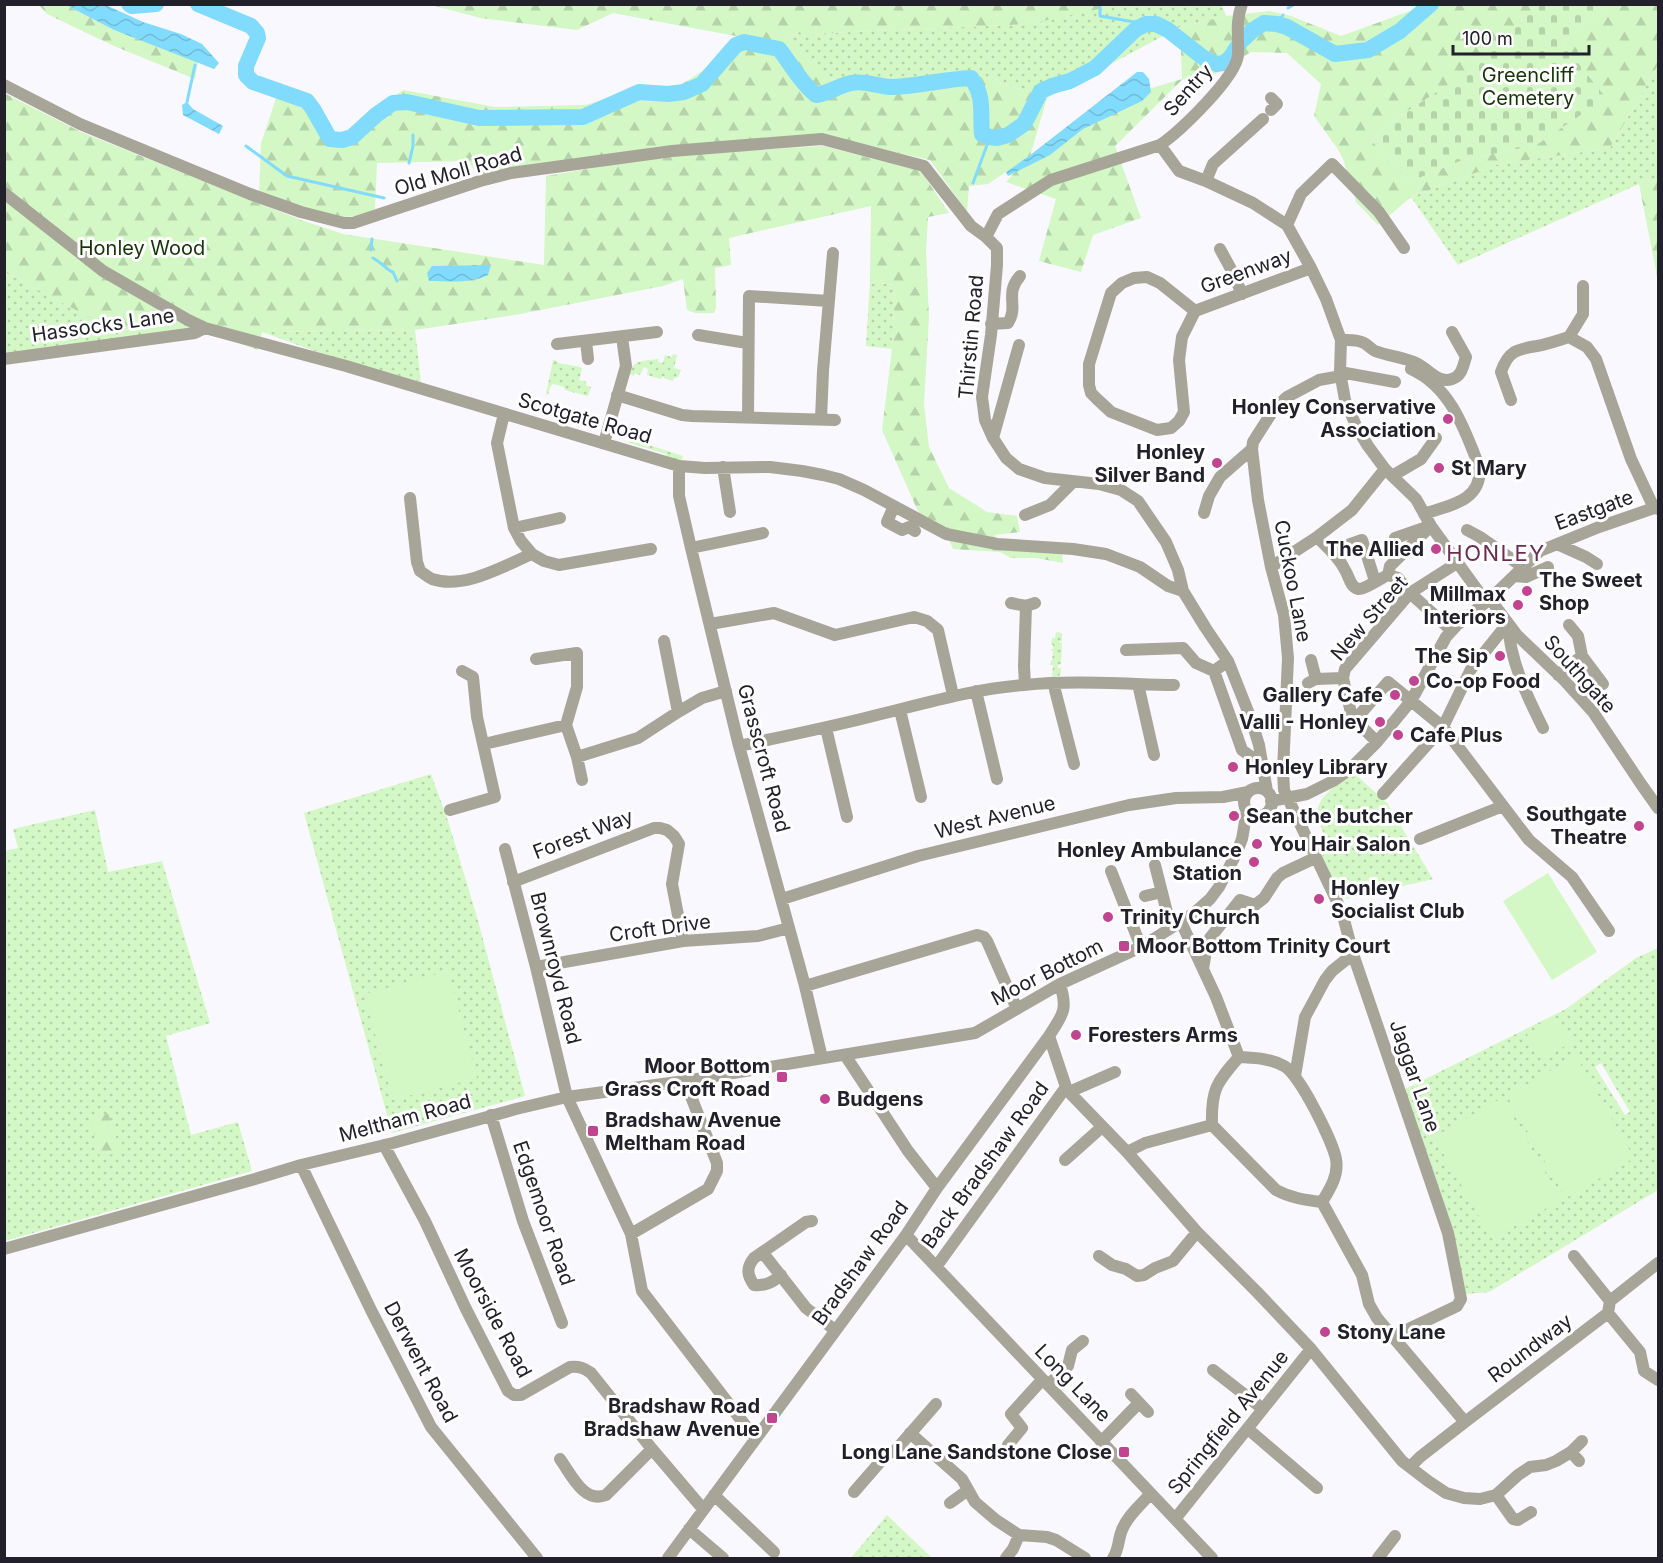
<svg xmlns="http://www.w3.org/2000/svg" width="1663" height="1563" viewBox="0 0 1663 1563" font-family="Inter,sans-serif">
<defs>
<pattern id="green-dots" width="8" height="8" patternUnits="userSpaceOnUse" patternTransform="scale(1.5)"><rect width="8" height="8" fill="#d3f7c5"/><path d="M2 2h.1M6 6h.1" fill="none" stroke="#b5d3a9" stroke-width="1.8" stroke-linecap="round"/></pattern>
<pattern id="forest-firs" width="22" height="20" patternUnits="userSpaceOnUse" patternTransform="scale(1.5)"><rect width="22" height="20" fill="#d3f7c5"/><path d="M5 1l3.5 6h-7zM16 11l3.5 6h-7z" fill="#b5d3a9"/></pattern>
<pattern id="cemetery-stones" width="16" height="16" patternUnits="userSpaceOnUse" patternTransform="scale(1.5)"><rect width="16" height="16" fill="#d3f7c5"/><path d="M2 7V4a2 2 0 0 1 4 0v3zM10 15v-3a2 2 0 0 1 4 0v3z" fill="#b5d3a9"/></pattern>
<pattern id="water-waves" width="16" height="10" patternUnits="userSpaceOnUse" patternTransform="scale(1.5)"><rect width="16" height="10" fill="#81dbfd"/><path d="M0 5q4-4 8 0t8 0" fill="none" stroke="#6fbcd9"/></pattern>
</defs>
<rect width="100%" height="100%" fill="#f9f8fe"/>
<!-- green -->
<path fill="url(#green-dots)" fill-rule="evenodd" d="M1118 4 1222 5 1226 16 1180 27 1047 98 975 74 826 80 785 35 1029 24Z
M1658 65V179L1639 184 1458 265 1411 197 1499 164 1610 148Z
M5 272 128 338 5 356Z
M870 282 895 285 892 349 866 346Z
M415 330 421 382 326 355 262 332Z
M673 354 677 355 674 368 681 370 678 377 674 378 673 381 664 378V376L660 379 647 375 648 369 644 367 640 375 635 373 634 376 629 374C633 359 645 361 659 359L658 362 663 363 665 355 672 357Z
M553 360 558 361V363L581 367 582 369 579 380 587 382 586 385 591 387 588 396 576 393V391L575 393 565 390 564 387 553 384 550 387 548 395 546 394Z
M639 430 645 432 644 435 648 436 646 444 683 456 681 462 666 457V454L623 441 629 442 631 437 635 438Z
M1056 632 1062 633V641H1059V642L1062 643 1061 664 1058 665V668H1061V673L1059 676 1052 677 1053 665H1050L1051 660 1052 661 1053 651H1051V649H1053V645L1051 644 1052 638H1055Z
M1354 773 1387 803 1433 879 1346 899 1337 894 1322 856 1333 849C1328 839 1317 825 1317 814 1318 794 1340 783 1354 773Z
M431 774 448 821 477 917 525 1096 392 1133 304 813Z
M95 810 108 872 162 861 210 1023 166 1036 191 1135 238 1122 252 1171 5 1241 4 851 18 848 13 829Z
M1658 948V1190L1489 1292 1466 1294 1454 1235 1403 1090 1566 1009 1636 958ZM1601 1063 1630 1112 1625 1115 1595 1067Z
M887 1515 932 1558H851Z"/>
<!-- forest -->
<path fill="url(#forest-firs)" d="M39 5H66L114 30 198 62 195 79 114 46 47 14Z
M431 5H1118L1029 24 786 35 826 80 975 74 1047 98 1030 156 1135 93 1182 79 1180 27 1226 16 1269 11 1291 16 1341 36 1424 6V5H1541L1478 59 1481 64 1400 116 1371 140 1409 182 1460 161 1536 145 1605 98 1562 43 1607 5H1658V65L1610 148 1499 164 1411 197 1378 225 1356 202 1343 159 1337 148 1314 116 1321 84 1287 53 1251 52 1214 75 1183 79 1115 146 1141 218 1093 235 1081 272 1039 261 1056 199 1006 182 1027 158 988 184 969 186 967 212 930 160 823 136 662 146 503 172 480 179 468 161 377 163 375 209C342 229 293 206 259 196L261 143 280 87 307 97 316 106 334 136 340 137 403 90 495 107 585 105 642 88 674 89 704 70 741 37 613 13 577 30 481 18Z
M4 93 81 132 301 220 343 234 544 265 546 176 664 156 823 146 921 171 949 213 928 217 926 251 929 317 924 404 929 447 949 488 987 512 1017 516 1020 532 995 535V546L1062 551 1063 563 1036 558H1011L1000 552 953 549 945 530 920 516 882 430 892 349 895 285 870 282 871 206 729 238 731 265 715 268 716 308 714 313H695L687 310 683 279 663 286 515 315 415 330 262 332 258 350 215 335 180 330 128 338 5 272Z
M1658 179V281L1639 184Z
M108 1113 121 1152 100 1157 90 1118Z"/>
<!-- cemetery -->
<path fill="url(#cemetery-stones)" d="M1540 5H1607L1562 43 1606 98 1536 145 1460 161 1409 182 1371 140 1400 116 1480 64 1478 59Z"/>
<!-- pitch -->
<path fill="#d3f7c5" d="M1548 873 1597 952 1552 980 1503 901Z
M448 971 477 1078 393 1100 364 994Z
M1555 1018H1557L1572 1043 1541 1057 1536 1047 1526 1042 1528 1032 1527 1030 1531 1028 1533 1031Z
M1576 1056 1634 1158 1566 1198 1507 1096Z
M1502 1098 1561 1200 1492 1239 1434 1137Z"/>
<!-- water -->
<path fill="url(#water-waves)" d="M66 5H106L143 22 181 34 202 44 219 63 214 69 114 30Z
M1137 72H1143L1149 79 1151 92 1142 101 1083 129 1050 155 1008 176 1006 172 1029 156Z
M187 102 193 109 223 126 219 134 183 115 182 105Z
M491 265 488 275C471 284 448 281 429 281L427 273 432 266Z"/>
<g fill="none" stroke-linecap="round" stroke-linejoin="round">
<!-- stream -->
<path stroke="#81dbfd" stroke-width="3" d="M1100 4V16L1146 24
M1288 8 1295 4
M1277 24 1283 15
M187 102 195 65
M246 146 287 176 384 198
M409 163 413 146V135
M973 183 990 137
M371 250 372 239
M373 258C381 262 387 270 393 272L397 281"/>
<!-- river -->
<path stroke="#81dbfd" stroke-width="16" d="M129 4 132 6 156 4
M198 4 251 26 257 33 258 38 246 66V75L253 82 307 101 313 109 330 139 342 140 352 137 376 115 393 103 407 102 479 118 583 117 639 92 668 94 684 92 702 84 736 45 744 42 779 49C791 64 800 82 816 95 829 93 838 86 851 83 864 80 879 87 893 87 919 86 945 79 971 78 985 96 980 113 982 134L990 137 997 138 1008 135 1024 124 1041 91 1052 86 1070 81 1095 68 1136 29 1146 24H1156L1168 30 1205 59 1216 64 1224 63 1230 58 1241 41 1253 30 1264 23 1277 24 1287 27 1335 54 1368 50 1400 31 1431 4"/>
<!-- minor -->
<path stroke="#a7a498" stroke-width="12" d="M1242 4C1235 23 1239 37 1238 55 1236 78 1179 132 1160 145L1051 180 998 214 986 237 997 248V265L991 335 982 397 985 420 993 438 1006 458 1019 469 1045 478 1099 484 1121 490 1138 501 1166 542 1178 570 1183 591 1205 627 1228 661 1251 719 1259 745 1267 791
M4 85 80 124 250 194 301 212 344 223H353L480 181 511 173 672 151 822 139 924 166 971 226 986 237
M1271 98 1277 104 1271 110
M1160 145 1179 171 1206 181 1253 203 1287 225 1311 268 1326 299 1338 332 1341 340 1340 372 1345 400 1357 428 1368 446 1385 469 1416 499 1431 526 1486 602
M1206 181 1213 164 1263 119
M4 193 103 271 188 320 205 328 346 366 679 466 705 468 770 467 802 471 823 475 839 479 864 490 946 534 997 544 1073 549 1106 554 1140 567 1168 586 1183 591
M1287 225 1301 194 1332 164 1379 212 1404 248
M1220 249 1232 271 1242 294
M1195 311 1160 283 1147 277 1134 278 1122 283 1111 293 1089 364V385L1091 393 1097 399 1111 412 1157 430 1171 428 1179 421 1184 412 1179 360 1182 337 1195 311 1311 268
M991 324 1008 323C1019 306 1004 294 1020 276
M698 335 747 343
M1569 337 1583 314V286
M1341 340C1348 340 1357 339 1364 343 1368 345 1371 349 1375 351 1388 356 1403 357 1416 363 1428 368 1437 384 1452 379 1462 376 1463 366 1466 357L1452 332
M586 341 588 359
M557 344 657 332
M4 359 195 333 205 328
M1411 369C1451 387 1465 430 1480 469 1480 502 1450 505 1424 514
M1340 372 1395 382
M1341 376 1319 380 1287 397 1274 409 1253 442 1252 449 1258 500 1271 567 1284 615 1288 658 1283 771 1284 790 1342 912 1353 954 1448 1233 1461 1299 1457 1306 1394 1336
M617 395 682 415 692 416 835 420
M1511 400 1501 372C1508 351 1517 349 1537 346 1548 344 1559 340 1569 337L1587 347 1596 359 1631 459 1654 508
M504 414 497 443 514 528 521 541 532 554 544 561 559 565 651 549
M748 417 749 296 829 301
M821 419 823 371 833 253
M993 438 1019 345
M604 443 626 366 622 337
M679 466V496L691 548 739 746 805 986 822 1058
M723 467 730 512
M1392 476 1421 459 1436 438
M410 498 417 562 420 571C423 573 428 577 432 579 464 590 503 566 532 554
M894 506 887 522 902 530 909 527 915 531
M1204 513 1209 496 1220 477 1252 449
M1025 515 1050 505 1073 482
M514 528 560 518
M1467 530 1480 537 1523 567
M1317 537C1327 547 1339 557 1345 570 1349 576 1350 587 1358 589 1364 590 1381 578 1388 575L1398 578 1410 593 1451 630
M1395 538 1427 527
M1557 544 1586 557 1597 564
M691 548 763 533
M1333 554 1345 546 1362 540 1375 581
M1271 567 1317 537 1352 510 1385 469
M1388 575 1390 566 1431 526
M1514 576 1526 577 1548 567
M1490 599 1517 635 1564 680 1593 712 1641 784 1658 808
M1011 603 1026 606
M1508 623C1510 661 1526 694 1543 728
M710 624 774 613 835 635 914 617 927 621 938 630 953 695
M1569 625 1578 636 1582 656 1603 684
M664 641 678 712
M1126 650 1183 648 1196 663 1214 671 1228 661
M536 659 577 653V687L566 725
M1311 660 1316 679
M1214 671 1242 750 1261 764
M1558 675 1582 656
M1055 683V690L1074 764
M1308 683 1316 679 1343 678
M1138 684 1154 755
M1025 685 1024 666 1026 606 1035 603
M976 691 997 779
M900 710 921 797
M1355 720 1388 682 1443 727 1529 840 1572 877 1609 931
M826 728 847 817
M1377 742 1355 720 1351 713 1343 678 1345 669 1410 593 1457 563
M484 744 566 725 577 757 638 738 678 712 702 698 726 691
M739 746C785 736 831 727 877 715 926 703 973 689 1024 685 1073 680 1124 684 1174 685
M577 757 582 780
M1244 802a14 14 0 1 1 28 0a14 14 0 1 1-28 0Z
M1383 794 1443 727 1471 669 1508 623
M1271 801 1307 794 1333 781 1350 769 1377 742 1411 701 1446 637 1458 624 1490 599 1540 551 1599 527 1654 508 1658 509
M450 810 495 797 477 717 473 677 462 671
M1420 839 1503 806
M505 849 536 967 567 1097 631 1234 642 1291 755 1438
M1155 865 1171 928
M1111 871 1141 947
M513 882 654 828H660L667 830 674 836 679 844 672 884 683 941
M1145 896 1162 892
M782 899 918 856 1129 805 1176 798 1223 797 1248 792
M1181 922 1216 997 1239 1057C1254 1058 1270 1058 1284 1066 1299 1073 1333 1142 1336 1159 1339 1175 1330 1189 1322 1202L1362 1275 1369 1304 1377 1318 1465 1422 1420 1457 1410 1467
M536 967 683 941 758 936 789 928
M1203 969 1206 951 1210 938 1240 900 1255 905 1264 898 1277 878 1283 873 1315 858
M805 986 977 935 984 937 987 941 1017 1009
M1049 1036 1066 1087 1069 1092 1127 1152 1197 1232 1257 1292 1311 1349 1402 1461 1428 1481 1446 1493 1464 1498 1480 1499 1496 1495 1518 1475 1530 1467 1546 1465 1556 1461 1571 1452 1582 1441
M845 1055 908 1151 937 1188
M1239 1057C1216 1083 1211 1090 1212 1125L1276 1190C1291 1198 1305 1200 1322 1202
M1295 1076 1305 1017 1325 980 1332 971 1353 954
M1069 1092 1115 1072
M491 1115 523 1221 562 1323
M384 1145 425 1221 466 1309 508 1391 514 1395H521L570 1367C579 1366 584 1368 591 1373L652 1449 703 1509
M1127 1152 1145 1143 1212 1125
M1065 1160 1102 1127
M301 1165 371 1310 431 1427 537 1558
M631 1234 708 1189 717 1171V1163L685 1081
M906 1235 1212 1558
M4 1249 255 1179 301 1165 393 1143 516 1109 567 1097 685 1081 975 1033 1060 984 1141 947 1193 914 1210 899 1219 887 1236 854 1242 839 1247 810
M763 1253 806 1308 835 1330
M1099 1256 1112 1265 1126 1269 1137 1276 1144 1275 1155 1268 1173 1261 1197 1232
M936 1267 1066 1087
M781 1275C773 1282 766 1286 754 1285 747 1275 746 1268 754 1258L806 1222 812 1221
M1610 1301 1658 1263
M1608 1313 1640 1352 1644 1371 1658 1380
M1213 1370 1263 1409
M1048 1385 1068 1366 1072 1350 1083 1341
M1131 1394 1148 1412
M1465 1422 1608 1313 1610 1301 1574 1256
M1248 1429 1317 1488
M910 1433 962 1479 975 1502 996 1520 1019 1535 1047 1537 1056 1540 1085 1558
M1101 1442 1139 1403
M1008 1445 1022 1428 1011 1414 1042 1380
M1571 1452 1579 1461
M560 1459C571 1474 584 1504 606 1495L652 1449
M854 1492 887 1454 895 1451 936 1404
M714 1495 774 1552
M1496 1495 1513 1519 1518 1520 1531 1512
M950 1503 968 1490
M1175 1519 1311 1349
M689 1529 723 1558
M668 1558 906 1235 937 1188 1049 1036C1063 1014 1068 1010 1060 984
M1006 1558 1013 1549 1019 1535
M1113 1558C1119 1550 1118 1539 1122 1530 1127 1516 1141 1505 1150 1494
M1378 1558 1395 1536"/>
</g>
<!-- markers -->
<g fill="#c2438f" stroke="#fff" stroke-width="2">
<circle cx="1448" cy="419" r="6"/>
<circle cx="1217" cy="463" r="6"/>
<circle cx="1439" cy="468" r="6"/>
<circle cx="1436" cy="549" r="6"/>
<circle cx="1527" cy="591" r="6"/>
<circle cx="1518" cy="605" r="6"/>
<circle cx="1500" cy="656" r="6"/>
<circle cx="1414" cy="681" r="6"/>
<circle cx="1395" cy="695" r="6"/>
<circle cx="1380" cy="722" r="6"/>
<circle cx="1398" cy="735" r="6"/>
<circle cx="1233" cy="767" r="6"/>
<circle cx="1234" cy="816" r="6"/>
<circle cx="1639" cy="826" r="6"/>
<circle cx="1257" cy="844" r="6"/>
<circle cx="1254" cy="862" r="6"/>
<circle cx="1319" cy="899" r="6"/>
<circle cx="1108" cy="917" r="6"/>
<rect x="1118" y="940" width="12" height="12" rx="3"/>
<circle cx="1076" cy="1035" r="6"/>
<rect x="776" y="1071" width="12" height="12" rx="3"/>
<circle cx="825" cy="1099" r="6"/>
<rect x="587" y="1125" width="12" height="12" rx="3"/>
<circle cx="1325" cy="1332" r="6"/>
<rect x="766" y="1412" width="12" height="12" rx="3"/>
<rect x="1118" y="1446" width="12" height="12" rx="3"/>
</g>
<g text-anchor="middle" dominant-baseline="central" stroke-width="6" stroke-linejoin="round" paint-order="stroke">
<!-- park labels -->
<g font-size="20" fill="#173408" stroke="#fff">
<text x="1528" y="75">Greencliff<tspan x="1528" dy="23">Cemetery</tspan></text>
<text x="142" y="248">Honley Wood</text>
</g>
<!-- street labels -->
<g font-size="20" fill="#22202a" stroke="#fff">
<text transform="translate(1188 90) rotate(-48)">Sentry</text>
<text transform="translate(458 171) rotate(-16)">Old Moll Road</text>
<text transform="translate(1246 271) rotate(-20)">Greenway</text>
<text transform="translate(103 325) rotate(-8)">Hassocks Lane</text>
<text transform="translate(971 337) rotate(-85)">Thirstin Road</text>
<text transform="translate(585 418) rotate(16)">Scotgate Road</text>
<text transform="translate(1594 510) rotate(-20)">Eastgate</text>
<text transform="translate(1293 581) rotate(79)">Cuckoo Lane</text>
<text transform="translate(1369 618) rotate(-49)">New Street</text>
<text transform="translate(1580 674) rotate(48)">Southgate</text>
<text transform="translate(764 758) rotate(75)">Grasscroft Road</text>
<text transform="translate(995 817) rotate(-14)">West Avenue</text>
<text transform="translate(583 834) rotate(-21)">Forest Way</text>
<text transform="translate(660 928) rotate(-8)">Croft Drive</text>
<text transform="translate(556 968) rotate(76)">Brownroyd Road</text>
<text transform="translate(1047 972) rotate(-27)">Moor Bottom</text>
<text transform="translate(1415 1076) rotate(71)">Jaggar Lane</text>
<text transform="translate(405 1118) rotate(-15)">Meltham Road</text>
<text transform="translate(985 1165) rotate(-54)">Back Bradshaw Road</text>
<text transform="translate(544 1213) rotate(71)">Edgemoor Road</text>
<text transform="translate(860 1263) rotate(-54)">Bradshaw Road</text>
<text transform="translate(493 1313) rotate(62)">Moorside Road</text>
<text transform="translate(1530 1348) rotate(-37)">Roundway</text>
<text transform="translate(421 1362) rotate(62)">Derwent Road</text>
<text transform="translate(1073 1383) rotate(46)">Long Lane</text>
<text transform="translate(1228 1422) rotate(-51)">Springfield Avenue</text>
</g>
<!-- poi labels -->
<g font-size="20" font-weight="bold" fill="#22202a" stroke="#fff" text-anchor="start">
<text x="1436" y="407" text-anchor="end">Honley Conservative<tspan x="1436" dy="23">Association</tspan></text>
<text x="1205" y="452" text-anchor="end">Honley<tspan x="1205" dy="23">Silver Band</tspan></text>
<text x="1451" y="468">St Mary</text>
<text x="1424" y="549" text-anchor="end">The Allied</text>
<text x="1539" y="580">The Sweet<tspan x="1539" dy="23">Shop</tspan></text>
<text x="1506" y="594" text-anchor="end">Millmax<tspan x="1506" dy="23">Interiors</tspan></text>
<text x="1488" y="656" text-anchor="end">The Sip</text>
<text x="1426" y="681">Co-op Food</text>
<text x="1383" y="695" text-anchor="end">Gallery Cafe</text>
<text x="1368" y="722" text-anchor="end">Valli - Honley</text>
<text x="1410" y="735">Cafe Plus</text>
<text x="1245" y="767">Honley Library</text>
<text x="1627" y="814" text-anchor="end">Southgate<tspan x="1627" dy="23">Theatre</tspan></text>
<text x="1246" y="816">Sean the butcher</text>
<text x="1269" y="844">You Hair Salon</text>
<text x="1242" y="850" text-anchor="end">Honley Ambulance<tspan x="1242" dy="23">Station</tspan></text>
<text x="1331" y="888">Honley<tspan x="1331" dy="23">Socialist Club</tspan></text>
<text x="1120" y="917">Trinity Church</text>
<text x="1136" y="946">Moor Bottom Trinity Court</text>
<text x="1088" y="1035">Foresters Arms</text>
<text x="770" y="1066" text-anchor="end">Moor Bottom<tspan x="770" dy="23">Grass Croft Road</tspan></text>
<text x="837" y="1099">Budgens</text>
<text x="605" y="1120">Bradshaw Avenue<tspan x="605" dy="23">Meltham Road</tspan></text>
<text x="1337" y="1332">Stony Lane</text>
<text x="760" y="1406" text-anchor="end">Bradshaw Road<tspan x="760" dy="23">Bradshaw Avenue</tspan></text>
<text x="1112" y="1452" text-anchor="end">Long Lane Sandstone Close</text>
</g>
<!-- quarter labels -->
<g font-size="22" letter-spacing="1.5" fill="#6b2c50" stroke="#fff">
<text x="1496" y="553">HONLEY</text>
</g>
</g>
<!-- border -->
<rect width="1663" height="1563" fill="none" stroke="#22202a" stroke-width="12"/>
<!-- scale -->
<path d="M1453 45v9h136v-9" fill="none" stroke="#22202a" stroke-width="3"/>
<text x="1462" y="45" font-size="18" fill="#22202a" stroke="#ffffff" stroke-width="4.5" paint-order="stroke">100 m</text>
</svg>
